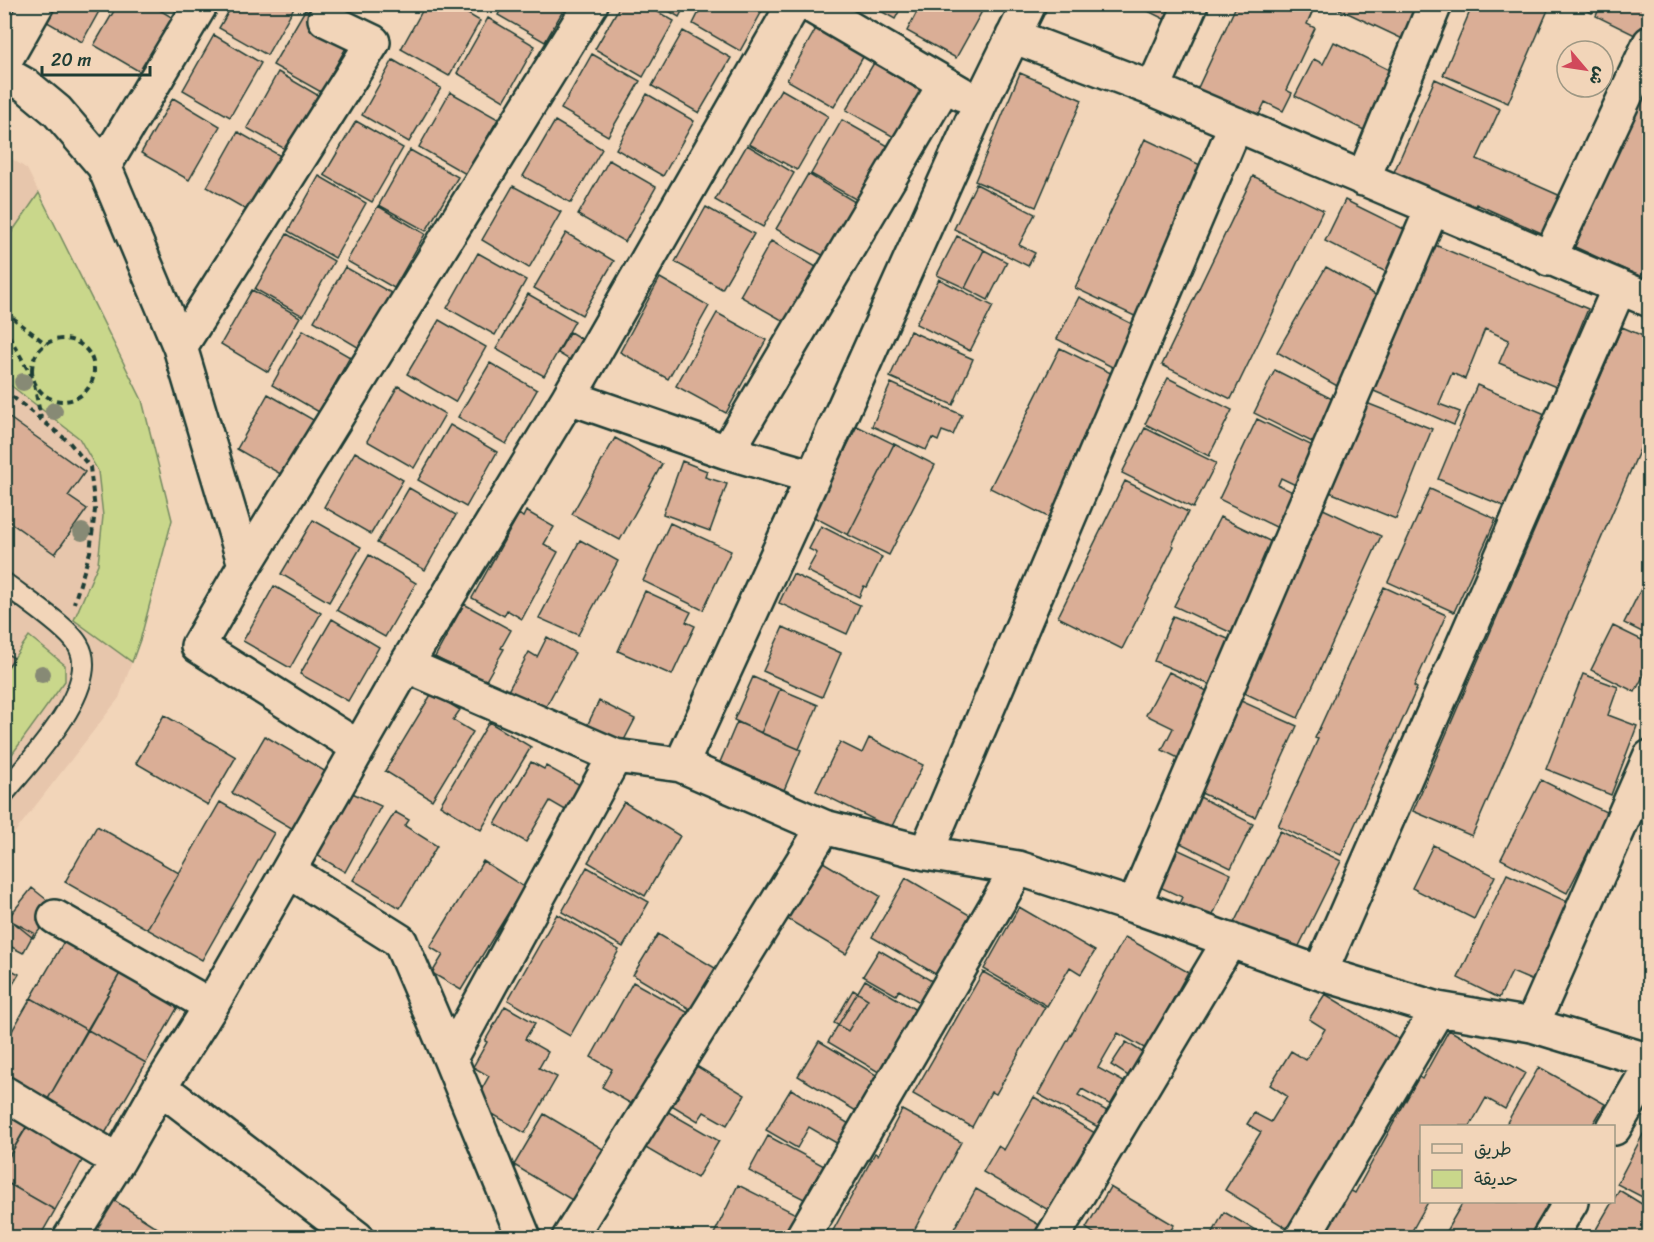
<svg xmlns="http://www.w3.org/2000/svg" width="1654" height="1242" viewBox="0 0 1654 1242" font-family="Sriracha,'Playpen Sans Arabic',sans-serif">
<rect width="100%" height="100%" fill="#f2d5b9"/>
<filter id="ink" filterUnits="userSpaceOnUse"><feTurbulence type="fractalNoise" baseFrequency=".0167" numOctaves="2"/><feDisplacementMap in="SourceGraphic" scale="12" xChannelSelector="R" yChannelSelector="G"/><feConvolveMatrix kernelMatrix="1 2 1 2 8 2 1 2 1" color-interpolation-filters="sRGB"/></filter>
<g filter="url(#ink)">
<!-- built -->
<path fill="#e7c6ac" d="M5 154 27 169 142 400 172 520 141 637 119 698 5 845Z"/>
<!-- green -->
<path fill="#c9d78b" stroke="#748a60" stroke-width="1.5" d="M39 193 142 400 172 520 141 637 132 662 74 620 98 564 103 516 98 471 79 438 5 381V242Z
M29 636 65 665V681L5 764V671Z"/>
<!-- building -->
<path fill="#daae96" stroke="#1f3d34" stroke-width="1.5" d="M4 4H26L4 41Z
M41 4H103L82 42 35 15Z
M118 4H150L173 18 142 73 94 45Z
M233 4H296L267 55 219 28Z
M426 4H451L480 21 449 76 401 49Z
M475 4H493L489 12Z
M504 4H567L545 42 498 15Z
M621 4H644L674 21 643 77 595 49Z
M657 4H686L679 17Z
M703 4H766L740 51 693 24Z
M868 4H903L895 19Z
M921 4H986L956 58 907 31Z
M1134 4H1174L1166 20Z
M1237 4H1316L1307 24 1315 28 1286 90 1292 93 1283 111 1265 102 1256 121 1196 92Z
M1336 4H1427L1409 42 1335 7Z
M1473 4H1539L1548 10 1508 103 1443 75Z
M1572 4H1596L1592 13Z
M1601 4H1650V26L1643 39 1596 16Z
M305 10 352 37 321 92 273 65Z
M488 18 535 46 504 101 457 73Z
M818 25 866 52 834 107 787 80Z
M683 31 731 58 699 113 652 86Z
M214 35 261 63 230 117 183 90Z
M1334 42 1401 76 1372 134 1295 96 1314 59 1323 64Z
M1650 48V213L1647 219 1650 220V258L1641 277 1564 242Z
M592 54 640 81 608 136 561 109Z
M878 56 925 83 894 137 846 110Z
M393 60 441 88 409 142 362 115Z
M278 72 326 100 294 154 247 128Z
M1020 73 1082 100 1036 207 975 181Z
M1435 79 1500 109 1477 159 1572 201 1555 239 1476 204 1470 217 1390 181Z
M781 89 828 116 797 170 749 144Z
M450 92 498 119 466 174 419 147Z
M647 94 694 121 663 176 616 149Z
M173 98 220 126 189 180 141 153Z
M842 120 890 147 859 201 811 174Z
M356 121 403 148 372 202 324 175Z
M555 121 602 149 571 203 523 176Z
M238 132 286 159 254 214 207 187Z
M1145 139 1211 170 1141 319 1075 288Z
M747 145 794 173 763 227 715 200Z
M410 150 458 177 426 231 379 205Z
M609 160 656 187 625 242 578 215Z
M808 174 855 202 824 256 776 229Z
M319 176 366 203 335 258 288 231Z
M1253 176 1323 210 1231 399 1162 365Z
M976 184 1035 214 1019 245 1035 253 1028 266 954 229Z
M513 186 561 212 529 268 482 240Z
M1345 200 1412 233 1392 275 1325 241Z
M378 206 425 234 394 288 347 261Z
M706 207 754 234 722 289 675 262Z
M566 233 614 261 582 315 534 288Z
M287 234 334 261 303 316 255 289Z
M957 236 984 250 965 288 937 275Z
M1423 240 1588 309 1556 387 1499 363 1509 340 1485 329 1465 379 1452 373 1439 404 1460 412 1454 425 1362 386Z
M771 241 818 268 787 323 740 296Z
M984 250 1007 262 988 300 965 288Z
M478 253 526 280 495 335 447 308Z
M345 267 393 294 361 349 314 321Z
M1326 267 1388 302 1339 387 1277 352Z
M660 278 709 306 668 379 620 352Z
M939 279 993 306 970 351 916 324Z
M252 290 300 317 268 372 221 344Z
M528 294 575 321 544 376 496 349Z
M1079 297 1142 329 1120 371 1057 339Z
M717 313 766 340 726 413 676 386Z
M439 320 486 347 455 402 407 374Z
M1622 327 1650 339V426L1472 836 1413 811Z
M303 330 350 357 319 412 272 385Z
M910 331 973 359 953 405 890 377Z
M570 332 590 344 578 365 558 353Z
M1060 348 1123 379 1056 521 990 488Z
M490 363 537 390 506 444 458 417Z
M1275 370 1344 405 1322 447 1254 413Z
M1168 378 1232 410 1209 456 1145 424Z
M891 383 962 415 953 435 942 431 938 441 932 438 926 450 872 426Z
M1477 385 1545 414 1506 507 1438 479Z
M398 386 445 414 414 468 367 441Z
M268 394 315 421 284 476 237 449Z
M1364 402 1432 429 1396 519 1327 491Z
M4 414 85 472 68 496 87 509 55 554 4 518Z
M1257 419 1323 451 1304 489 1281 478 1278 485 1303 497 1286 532 1219 499Z
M450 425 497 452 466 507 418 480Z
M857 426 894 444 848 535 812 516Z
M1145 428 1216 463 1193 508 1122 473Z
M615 438 662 464 620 540 572 514Z
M894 444 935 465 889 555 848 535Z
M355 452 403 480 371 534 324 507Z
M682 461 707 471 705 477 727 484 710 531 663 514Z
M1125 481 1188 512 1172 545 1174 546 1122 649 1058 617Z
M409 488 456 515 425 570 377 543Z
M1430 489 1496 519 1454 612 1388 582Z
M1321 508 1381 536 1298 718 1238 690Z
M526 511 554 527 544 544 558 552 522 619 507 610 504 616 472 598 519 514 523 517Z
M1220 517 1282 547 1238 636 1174 606Z
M313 520 361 547 329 602 281 574Z
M670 523 731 551 703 610 643 581Z
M821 526 882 557 867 587 864 586 859 597 807 571 817 553 809 549Z
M580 540 618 561 578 635 539 618Z
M369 555 416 583 385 637 337 610Z
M793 574 860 605 847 634 779 603Z
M1647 577 1650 578V636L1624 623Z
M274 586 321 613 290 668 243 641Z
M1384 587 1446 615 1414 686 1417 688 1341 855 1278 826 1318 739 1315 738Z
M645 591 691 612 686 622 695 626 672 675 618 651Z
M464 604 511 630 501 648 504 649 484 684 435 657Z
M1173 616 1240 644 1220 689 1154 661Z
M332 619 379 647 348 701 300 674Z
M1613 626 1650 644V663L1635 692 1591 670Z
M783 627 841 653 822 697 763 671Z
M547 637 575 653 544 710 508 691 529 652 537 657Z
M4 652 14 658 4 672Z
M1169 672 1217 696 1186 762 1162 750 1173 728 1146 715Z
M1583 674 1618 687 1608 715 1637 726 1611 795 1546 769Z
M753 677 780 689 761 733 734 720Z
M780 689 818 705 799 749 761 733Z
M432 693 460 710 453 720 473 732 432 800 385 771Z
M1232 697 1297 726 1255 817 1190 788Z
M599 701 635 719 622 744 587 726Z
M164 715 236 757 208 805 136 763Z
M489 722 531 747 481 830 440 805Z
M737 722 801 750 784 790 720 762Z
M265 736 333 776 300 833 232 793Z
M869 738 923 765 891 828 816 791 840 742 862 753Z
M531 762 544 769 546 766 582 786 567 811 550 801 526 842 495 824Z
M1541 780 1608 813 1567 893 1501 859Z
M350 792 381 806 345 872 315 854Z
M1190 792 1253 824 1231 868 1168 837Z
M220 802 274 833 202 960 147 929Z
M624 802 680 836 645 896 588 862Z
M395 812 409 820 405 826 437 846 400 908 353 880Z
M97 826 179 873 147 929 65 882Z
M1280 831 1341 861 1293 958 1232 927Z
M1166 844 1231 874 1209 924 1176 910 1182 897 1149 882Z
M1433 845 1495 876 1474 919 1412 888Z
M818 859 880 896 846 954 784 917Z
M483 861 524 887 461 990 432 973 443 955 430 947Z
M587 867 649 902 623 947 562 912Z
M1507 874 1570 903 1533 981 1512 972 1499 998 1458 978Z
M906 878 978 920 944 979 872 937Z
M32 888 57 908 33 938 8 918Z
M1019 907 1095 951 1081 974 1070 967 1047 1006 984 969Z
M557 914 619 950 570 1036 508 1000Z
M4 917 34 933 23 953 4 943Z
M658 934 725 974 700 1015 633 975Z
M1125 937 1188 972 1146 1049 1118 1033 1098 1068 1124 1082 1111 1105 1082 1089 1078 1095 1107 1111 1098 1127 1038 1094Z
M66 938 122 970 87 1030 31 998Z
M879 950 942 987 930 1008 899 990 896 995 863 976Z
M4 966 19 974 4 999Z
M122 970 180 1003 146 1063 88 1030Z
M983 972 1045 1007 996 1094 991 1092 972 1127 913 1094Z
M865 980 923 1014 887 1077 828 1042Z
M633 982 696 1017 642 1110 602 1087 612 1069 591 1057Z
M853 990 868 999 848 1031 834 1023Z
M1325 994 1402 1041 1288 1229 1225 1190 1261 1132 1247 1124 1254 1113 1271 1122 1287 1096 1270 1085 1291 1051 1306 1060 1325 1029 1309 1019Z
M31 998 87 1030 45 1104 4 1081V1045Z
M505 1006 535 1023 525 1039 548 1052 539 1068 557 1077 525 1133 474 1103 489 1076 473 1067 487 1042 485 1041Z
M88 1030 146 1063 103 1137 45 1104Z
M1449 1030 1525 1073 1505 1109 1486 1098 1470 1126H1422V1202H1428L1408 1238H1326L1321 1235 1346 1188 1355 1193 1419 1077 1422 1079Z
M819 1041 883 1079 861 1114 798 1076Z
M1126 1042 1147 1055 1133 1079 1111 1065Z
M688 1061 745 1095 727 1125 704 1112 698 1121 665 1101Z
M1539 1067 1605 1104 1592 1126H1505Z
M791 1089 856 1128 845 1148 809 1127 797 1148 766 1130Z
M1034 1097 1095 1133 1050 1211 983 1172 998 1146 1004 1150Z
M4 1101 32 1117 4 1165Z
M658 1106 719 1141 697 1178 637 1143Z
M902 1110 961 1142 910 1238H829L875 1153 878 1155Z
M544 1114 613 1155 582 1206 514 1165Z
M1650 1121V1201L1617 1184Z
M28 1125 84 1157 55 1210 4 1181V1165Z
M768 1136 826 1167 808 1201 749 1171Z
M4 1181 55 1210 39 1238H4Z
M738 1185 798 1215 787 1238H712Z
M1110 1187 1174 1225 1166 1238H1101L1086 1228Z
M976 1189 1043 1227 1037 1238H949Z
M1619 1190 1650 1209V1238H1591Z
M112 1199 173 1238H87Z
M1463 1202H1549L1529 1238H1442Z
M1224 1212 1269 1238H1210Z"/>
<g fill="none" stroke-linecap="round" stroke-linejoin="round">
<defs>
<path id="service" d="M4 583C22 597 68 627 78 645 103 686 29 762 4 793"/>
<path id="minor" d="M808 4 962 94
M1013 36 1153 89 1650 300
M4 62 37 4
M4 73 27 86 57 111 104 166 180 347 245 565 198 646 358 747
M1153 89 1191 4
M104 166 201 4
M1363 179 1435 4
M1549 259 1650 43
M180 347 373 42 325 19
M569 397 727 452 813 477
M727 452 945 84
M245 565 591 4
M406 665 615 756 681 765 824 827 926 853 1018 868 1134 906 1320 973 1438 1009 1532 1025 1650 1061
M681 765 813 477 980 104 1029 4
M926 853 1236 124
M289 871 400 941 450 1058 524 1238
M1134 906 1432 209
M55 917 211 1006
M1320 973 1619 288
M1532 1025 1650 757
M450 1058 615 756
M160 1087 357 1238
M4 1093 118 1161
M1614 1128 1650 1067
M70 1238 118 1161 160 1087 211 1006 406 665 569 397 794 4
M569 1238 824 827
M802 1238 1018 868
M1052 1238 1230 940
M1302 1238 1438 1009
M1549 1238 1571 1202"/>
</defs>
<!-- service casing -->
<use href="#service" stroke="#1f3d34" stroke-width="24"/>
<!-- minor casing -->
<use href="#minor" stroke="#1f3d34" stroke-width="38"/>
<!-- path -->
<path stroke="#1f3d34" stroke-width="4" stroke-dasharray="6 4.5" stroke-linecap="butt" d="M4 311 46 344
M4 327 32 377
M32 370a31 31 0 1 1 62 0a31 31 0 1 1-62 0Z
M34 384 41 418
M4 390 69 442 90 467 95 510 90 552 74 603"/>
<!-- service -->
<use href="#service" stroke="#f2d5b9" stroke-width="20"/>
<!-- minor -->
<use href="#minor" stroke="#f2d5b9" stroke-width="33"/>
</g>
<!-- trees -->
<g fill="#878a75">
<circle cx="23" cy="382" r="9"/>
<circle cx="54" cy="411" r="9"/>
<circle cx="82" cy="532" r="9"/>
<circle cx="42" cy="674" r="9"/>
</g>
</g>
<!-- margin -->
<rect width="1654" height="1242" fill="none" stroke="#f2d5b9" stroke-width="24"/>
<rect x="12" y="12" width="1630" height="1218" fill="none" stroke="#1f3d34" stroke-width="2" filter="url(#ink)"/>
<!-- legend -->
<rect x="1420" y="1125" width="195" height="78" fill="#f2d5b9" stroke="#9e9884" stroke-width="1.5"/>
<rect x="1432" y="1144" width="30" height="9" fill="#f2d5b9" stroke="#9e9884" stroke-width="1.5"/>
<text x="1474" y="1155" font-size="18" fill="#1f3d34">طريق</text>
<rect x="1432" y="1170" width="30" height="18" fill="#c9d78b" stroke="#9e9884" stroke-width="1.5"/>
<text x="1474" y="1185" font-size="18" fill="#1f3d34">حديقة</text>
<!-- north arrow -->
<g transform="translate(1585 69) rotate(119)"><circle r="28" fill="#f2d5b9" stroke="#9e9884" stroke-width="1.5"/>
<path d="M0-4.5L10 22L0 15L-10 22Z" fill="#d1495b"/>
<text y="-9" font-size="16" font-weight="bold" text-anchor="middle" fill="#1f3d34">ش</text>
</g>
<!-- scale -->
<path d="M42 66v9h108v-9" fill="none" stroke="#1f3d34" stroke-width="3"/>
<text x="51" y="66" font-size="18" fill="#1f3d34" stroke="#f2d5b9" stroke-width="4.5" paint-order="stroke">20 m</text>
</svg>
